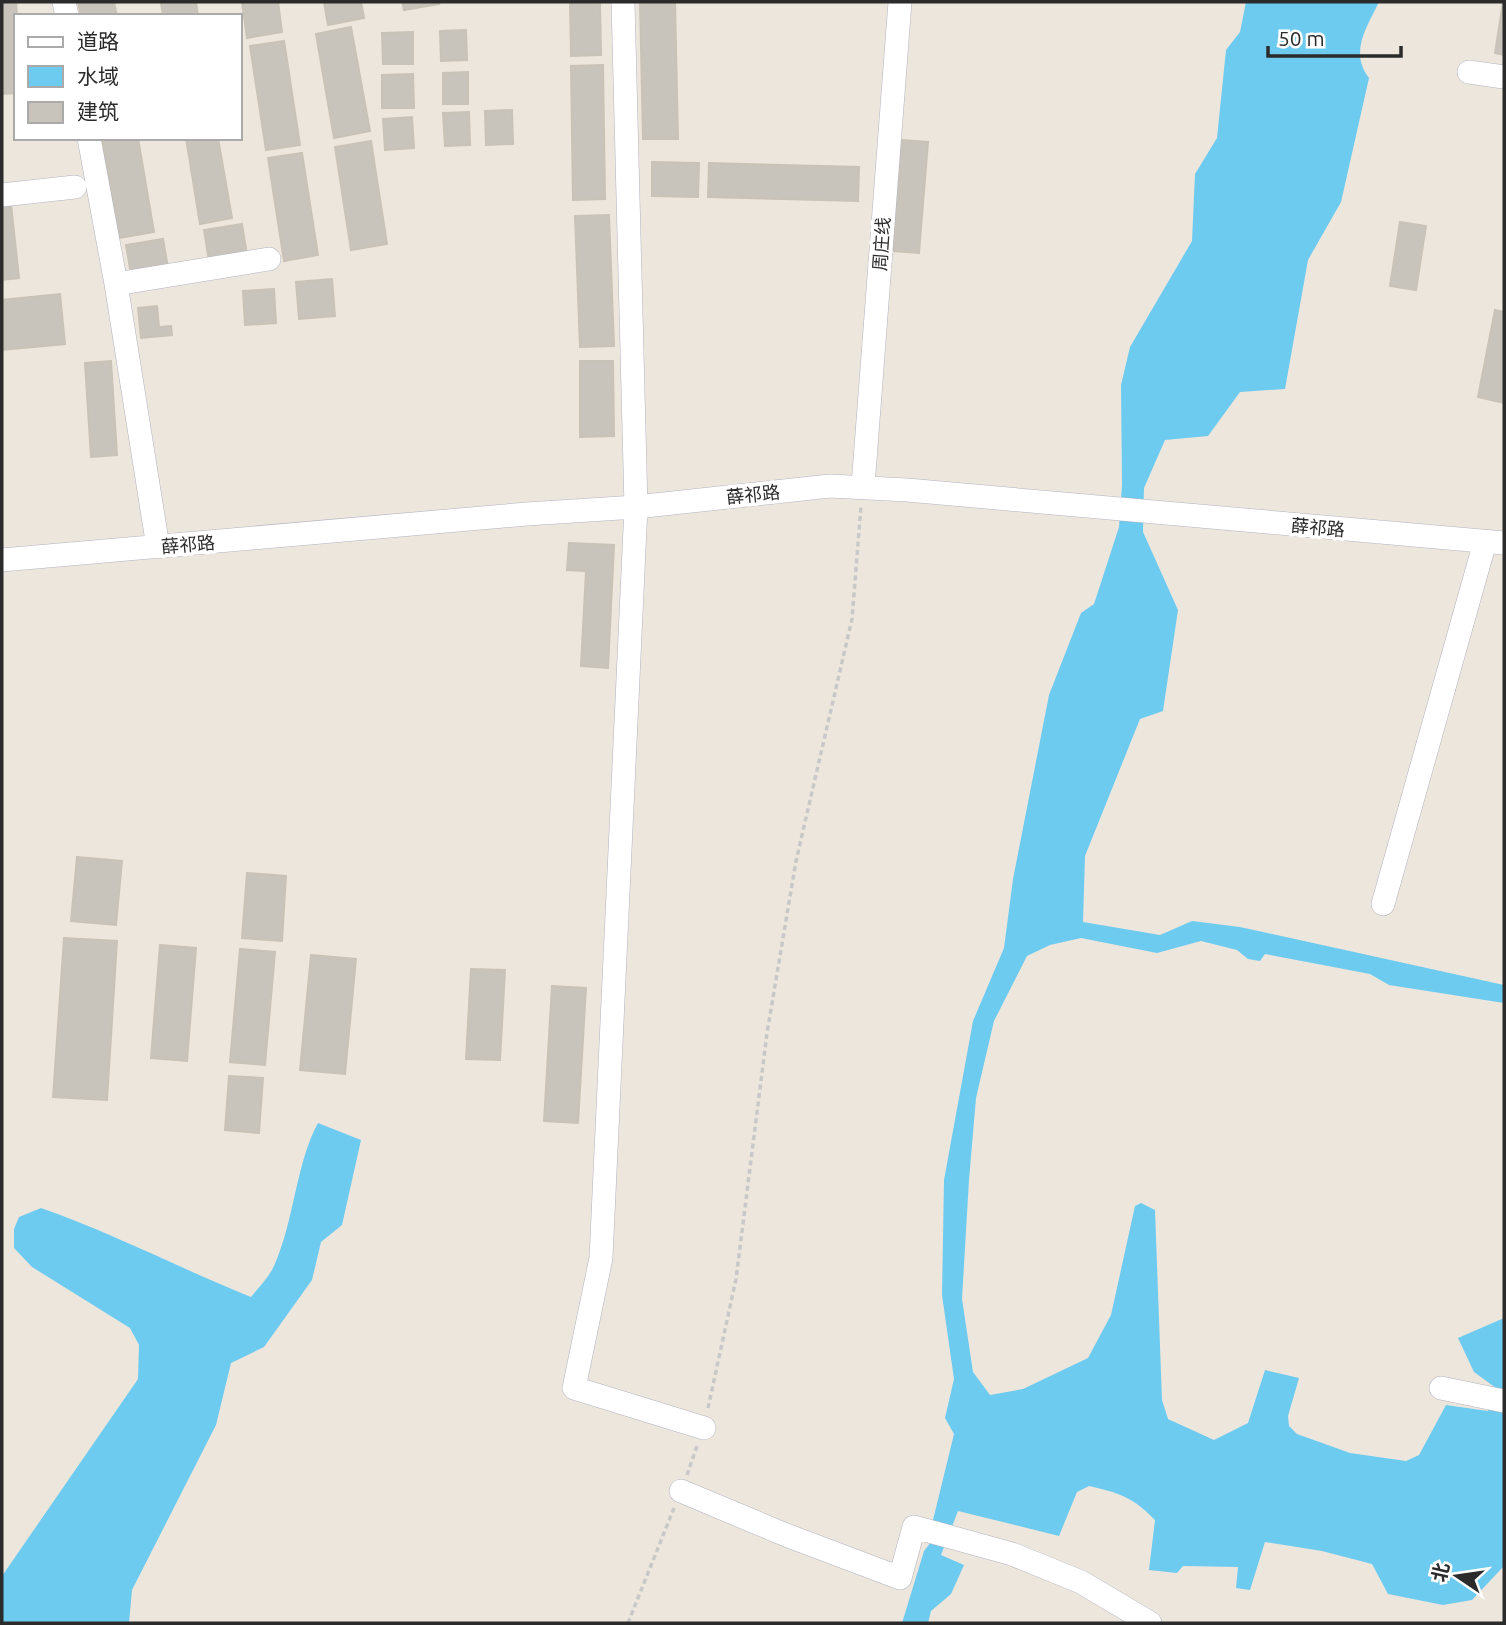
<svg xmlns="http://www.w3.org/2000/svg" width="1506" height="1625" viewBox="0 0 1506 1625" font-family="Ubuntu,'Noto Sans SC',sans-serif">
<rect width="100%" height="100%" fill="#ede6dd"/>
<!-- water -->
<path fill="#6ecbf0" d="M1246 2H1379C1367 27 1349 52 1369 78L1341 202 1308 260 1285 389 1240 392 1208 436 1165 440 1144 488 1143 532 1178 610 1163 711 1140 719 1085 856 1083 922 1160 935 1192 921 1240 927 1504 985V1003L1389 985 1370 974 1265 954 1260 961 1248 959 1237 950 1201 941 1157 953 1081 938 1050 945 1027 956 994 1021 976 1098 969 1180 962 1299 973 1372 990 1395 1023 1389 1088 1358 1111 1315 1135 1206 1141 1203 1155 1210 1162 1400 1168 1419 1214 1440 1248 1423 1265 1370 1299 1378 1288 1416 1289 1426 1297 1434 1350 1453 1406 1461 1419 1455 1446 1405 1488 1411 1496 1388 1474 1372 1458 1338 1504 1318V1566L1472 1600 1443 1605 1388 1594 1372 1564 1322 1551 1265 1542 1250 1590 1236 1588 1238 1567 1183 1566 1177 1573 1149 1570 1155 1520C1133 1497 1119 1493 1089 1486L1077 1492 1059 1536 958 1511 941 1555 964 1565 951 1594 931 1611 928 1623H902L924 1551 931 1542 933 1520 954 1434 945 1418 954 1379 942 1295 944 1180 973 1021 1004 948 1013 879 1049 695 1081 613 1094 604 1119 527 1122 485 1121 385 1130 347 1192 241 1195 174 1217 138 1226 50 1240 32Z
M318 1123 361 1140 342 1225 321 1242 312 1280 264 1347 231 1363 216 1425 132 1590 129 1623H2V1576L138 1379 139 1345 130 1328 32 1267 14 1248V1229L19 1217 41 1208C113 1233 181 1269 251 1297 259 1287 269 1277 274 1266 294 1222 296 1163 318 1123Z"/>
<!-- building -->
<path fill="#c9c4bb" stroke="#c9c2b6" stroke-width="2" d="M2 2H16L17 16 16 93 2 94Z
M78 2H114L117 16H81Z
M161 2H196L198 16H163Z
M242 2H278L282 32 247 38Z
M324 2H361L364 18 328 25Z
M402 2H438L439 4 404 10Z
M570 2H600L601 55 571 56Z
M640 2H675L678 139H643Z
M1503 2H1504V55L1495 53Z
M351 27 370 131 334 138 316 34Z
M466 30 467 60 441 61 440 31Z
M413 32V64H383L382 33Z
M284 41 300 145 266 150 250 46Z
M603 65 605 199 573 200 571 66Z
M468 72V104H443V73Z
M413 74 414 108H382V75Z
M512 110 513 144 486 145 485 111Z
M469 112 470 145 445 146 443 113Z
M412 117 414 148 385 150 383 119Z
M102 138H138L154 232 119 238Z
M186 138H218L232 218 200 224Z
M901 140 928 142 919 253 892 251Z
M371 141 387 244 351 250 335 147Z
M302 153 318 255 284 261 268 158Z
M652 162 699 163 698 197 652 196Z
M709 163 859 167 858 201 708 197Z
M11 204 19 278 2 280V205Z
M609 215 614 346 580 347 575 216Z
M1400 222 1426 226 1416 290 1390 286Z
M242 224 247 255 209 261 204 230Z
M163 239 168 268 131 274 126 245Z
M332 279 335 316 299 319 296 282Z
M274 289 276 323 245 325 243 291Z
M60 294 65 344 2 350V300Z
M157 306 159 327 171 326 172 335 141 338 138 308Z
M1495 310 1504 312V403L1478 397Z
M111 361 117 455 91 457 85 363Z
M580 361H613L614 436 580 437Z
M569 543 614 545 608 668 581 666 586 571 567 570Z
M77 857 122 861 116 925 71 921Z
M247 873 286 876 282 941 242 938Z
M64 938 117 941 107 1100 53 1097Z
M160 945 196 948 187 1061 151 1058Z
M240 949 275 952 265 1065 230 1062Z
M311 955 356 959 345 1074 300 1070Z
M471 969 505 970 500 1060 466 1059Z
M552 986 586 988 578 1123 544 1121Z
M229 1076 263 1078 259 1133 225 1130Z"/>
<g fill="none" stroke-linecap="round" stroke-linejoin="round">
<defs>
<path id="minor" d="M64 2 67 16
M623 2 636 507 601 1258 574 1388 704 1428
M1469 72 1504 77
M89 138 116 284 158 547
M2 195 75 187
M116 284 269 259
M863 486 900 2
M2 560 527 514 636 507 830 486 907 490 1504 543
M1383 904 1485 542
M1441 1388 1504 1401
M681 1491 786 1535 900 1578 914 1527 1012 1554 1081 1582 1150 1623"/>
</defs>
<!-- minor casing -->
<use href="#minor" stroke="#b1b3bf" stroke-width="24"/>
<!-- path -->
<path stroke="#c8c8c8" stroke-width="3.5" stroke-dasharray="5 3.5" stroke-linecap="butt" d="M708 1408 736 1279 767 1033 796 861 852 619 861 506
M687 1475 697 1446
M628 1623 674 1508"/>
<!-- minor -->
<use href="#minor" stroke="#fff" stroke-width="23"/>
</g>
<g text-anchor="middle" dominant-baseline="central" stroke-width="7" stroke-linejoin="round" paint-order="stroke">
<!-- street labels -->
<g font-size="18" fill="#2b2b2b" stroke="#fff">
<text transform="translate(881 244) rotate(-86)">周庄线</text>
<text transform="translate(753 494) rotate(-6)">薛祁路</text>
<text transform="translate(1318 527) rotate(5)">薛祁路</text>
<text transform="translate(188 544) rotate(-5)">薛祁路</text>
</g>
</g>
<!-- border -->
<rect width="1506" height="1625" fill="none" stroke="#2b2b2b" stroke-width="7"/>
<!-- legend -->
<rect x="14" y="14" width="228" height="126" fill="#ffffff" stroke="#aaaaaa" stroke-width="2"/>
<rect x="28" y="37" width="35" height="10" fill="#ffffff" stroke="#aaaaaa" stroke-width="2"/>
<text x="77" y="49" font-size="21" fill="#2b2b2b">道路</text>
<rect x="28" y="66" width="35" height="21" fill="#6ecbf0" stroke="#aaaaaa" stroke-width="2"/>
<text x="77" y="84" font-size="21" fill="#2b2b2b">水域</text>
<rect x="28" y="102" width="35" height="21" fill="#c9c4bb" stroke="#aaaaaa" stroke-width="2"/>
<text x="77" y="119" font-size="21" fill="#2b2b2b">建筑</text>
<!-- north arrow -->
<g transform="translate(1457 1576) rotate(283)" stroke="#ffffff" stroke-width="5" paint-order="stroke">
<path d="M0-5L12 26L0 18L-12 26Z" fill="#2b2b2b"/>
<text y="-10" font-size="19" font-weight="bold" text-anchor="middle" fill="#2b2b2b">北</text>
</g>
<!-- scale -->
<path d="M1268 46v10h133v-10" fill="none" stroke="#2b2b2b" stroke-width="3.5"/>
<text x="1278" y="46" font-size="21" fill="#2b2b2b" stroke="#ffffff" stroke-width="5" paint-order="stroke">50 m</text>
</svg>
